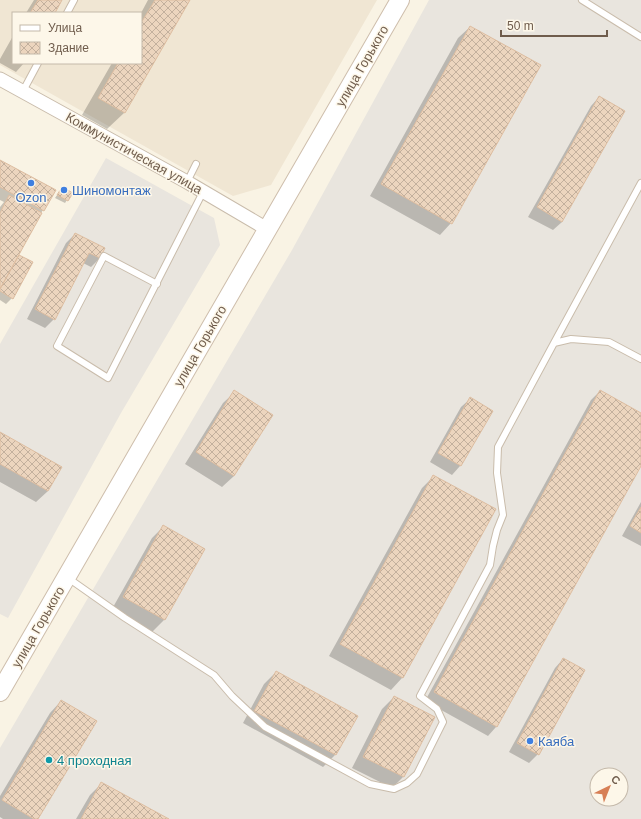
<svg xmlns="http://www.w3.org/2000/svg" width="641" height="819" viewBox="0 0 641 819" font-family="Arial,sans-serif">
<defs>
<pattern id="building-cross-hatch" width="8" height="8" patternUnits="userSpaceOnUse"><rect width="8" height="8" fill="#ecd5be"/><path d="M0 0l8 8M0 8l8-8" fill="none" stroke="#c3b09d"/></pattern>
</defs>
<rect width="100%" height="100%" fill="#f9f3e4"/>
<!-- residential -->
<path fill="#f0e6d3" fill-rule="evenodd" d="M0 0H377L271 185 233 196 0 65ZM13 13H141V63H13Z"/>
<!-- industrial -->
<path fill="#e9e5de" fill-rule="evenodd" d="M429 0H641V819H0V748L292 250ZM597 775H621V799H597Z
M106 158 214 218 220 245 121 413 8 618 0 614V344Z"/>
<!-- shadow -->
<path fill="#0003" d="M34 0H61L54 13H26Z
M148 0H189L124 113 107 129 82 115 112 63H141V13Z
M470 27 451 223 440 235 370 196 458 38Z
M13 36V63H24L16 72 0 63V59Z
M599 97 562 222 553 230 528 217 591 106Z
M0 161 43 210 41 213 18 255 32 263 12 298 6 304 0 300V207L4 202 0 200Z
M62 188 67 200 65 203 55 198Z
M75 234 104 249 100 258 91 267 83 263 54 319 45 328 27 319 66 243Z
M600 391 641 414V464L496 727 488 736 425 701 591 400Z
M235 392 234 476 222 487 185 464 223 403Z
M470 399 492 411 460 466 452 475 430 462 461 407Z
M0 433 48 491 36 502 0 482Z
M434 476 495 510 402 678 391 690 329 656 422 488Z
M641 502V546L622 536Z
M163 527 203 549 164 620 152 632 112 609 152 538Z
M563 659 538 754 529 763 509 752 555 668Z
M276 672 356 716 335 755 323 767 243 723 264 684Z
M394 697 403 777 392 788 352 768 382 709Z
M61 701 37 819H3L0 817V796L50 713Z
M102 783 167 819H76L90 795Z"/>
<!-- building -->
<path fill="url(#building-cross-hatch)" stroke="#ddbda0" d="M38 0H62L55 13H30Z
M155 0H190L125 113 98 98 118 63H141V23Z
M470 26 541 65 452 224 381 184Z
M599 96 625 111 562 222 537 207Z
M0 160 56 190 44 211 0 187Z
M62 187 73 193 68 201 57 195Z
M9 195 42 213 0 289V213Z
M75 233 105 248 100 258 89 253 55 320 35 309Z
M19 255 33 262 13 299 0 291V289Z
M234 390 273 415 234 476 196 452Z
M600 390 641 413V466L497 727 434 692Z
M470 397 493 411 461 466 438 453Z
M0 432 62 467 48 491 0 464Z
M433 475 496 509 403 678 340 644Z
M641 507V533L630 526Z
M163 525 205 549 165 620 123 597Z
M563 658 585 670 539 755 517 743Z
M276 671 358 716 336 755 254 711Z
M394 696 435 717 404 777 363 757Z
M61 700 97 721 38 819H34L2 800Z
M101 782 169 819H81Z"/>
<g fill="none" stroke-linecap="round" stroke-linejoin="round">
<defs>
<path id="lane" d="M582 0 641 37
M67 13 74 0
M23 91 38 63
M187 182 196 164
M157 284 104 256 57 346 108 378 203 192
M554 343 641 183
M68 578 125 618 214 675 232 696 265 727 370 784 394 789 407 783 417 774 443 722 437 709 420 696 490 565 493 546 497 530 503 515 497 473 498 447 554 343 571 339 609 342 641 359"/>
<path id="street" d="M0 79 187 182 267 229"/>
<path id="secondary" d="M0 692 400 0"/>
</defs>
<!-- lane casing -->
<use href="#lane" stroke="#c9bcab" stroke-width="8"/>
<!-- street casing -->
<use href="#street" stroke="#c9bcab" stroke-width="15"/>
<!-- secondary casing -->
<use href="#secondary" stroke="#cebeac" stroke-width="20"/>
<!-- lane -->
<use href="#lane" stroke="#fff" stroke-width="6"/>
<!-- street -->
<use href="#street" stroke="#fff" stroke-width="13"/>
<!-- secondary -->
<use href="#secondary" stroke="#fff" stroke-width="18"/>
</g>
<!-- markers -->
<g fill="#3f7fe0" stroke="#fdf7e9" stroke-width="1.5">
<circle cx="31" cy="183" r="4"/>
<circle cx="64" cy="190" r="4"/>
<circle cx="530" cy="741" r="4"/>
</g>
<circle fill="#0f9aa8" stroke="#fdf7e9" stroke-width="1.5" cx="49" cy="760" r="4"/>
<g text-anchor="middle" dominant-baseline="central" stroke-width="3" stroke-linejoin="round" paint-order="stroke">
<!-- street labels -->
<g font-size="13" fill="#6f5c4c" stroke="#fdf7e9">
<text transform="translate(362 66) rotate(-60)">улица Горького</text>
<text transform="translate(134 153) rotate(29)">Коммунистическая улица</text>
<text transform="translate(200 346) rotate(-60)">улица Горького</text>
<text transform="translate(38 627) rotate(-60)">улица Горького</text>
</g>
<!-- shop labels -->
<g font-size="13" fill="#366cbe" stroke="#fdf7e9" text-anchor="start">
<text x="72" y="190">Шиномонтаж</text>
<text x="31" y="197" text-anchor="middle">Ozon</text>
<text x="538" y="741">Каяба</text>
</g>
<!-- culture labels -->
<g font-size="13" fill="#0d838f" stroke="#fdf7e9" text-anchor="start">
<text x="57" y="760">4 проходная</text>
</g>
</g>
<!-- legend -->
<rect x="12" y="12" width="130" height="52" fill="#fdf7e9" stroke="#c4b9aa"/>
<rect x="20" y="25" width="20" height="6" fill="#ffffff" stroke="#c4b9aa"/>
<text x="48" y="32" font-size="12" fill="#6f5c4c">Улица</text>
<rect x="20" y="42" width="20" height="12" fill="url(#building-cross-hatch)" stroke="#c4b9aa"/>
<text x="48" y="52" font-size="12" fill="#6f5c4c">Здание</text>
<!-- north arrow -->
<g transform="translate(609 787) rotate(43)"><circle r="19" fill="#fdf7e9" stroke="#c4b9aa"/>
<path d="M0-3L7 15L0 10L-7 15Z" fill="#d77f55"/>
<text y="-6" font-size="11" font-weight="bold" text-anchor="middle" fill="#6f5c4c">С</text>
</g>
<!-- scale -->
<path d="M501 30v6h106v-6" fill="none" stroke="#6f5c4c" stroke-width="2"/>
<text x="507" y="30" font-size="12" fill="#6f5c4c" stroke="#fdf7e9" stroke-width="3" paint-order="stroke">50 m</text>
</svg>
